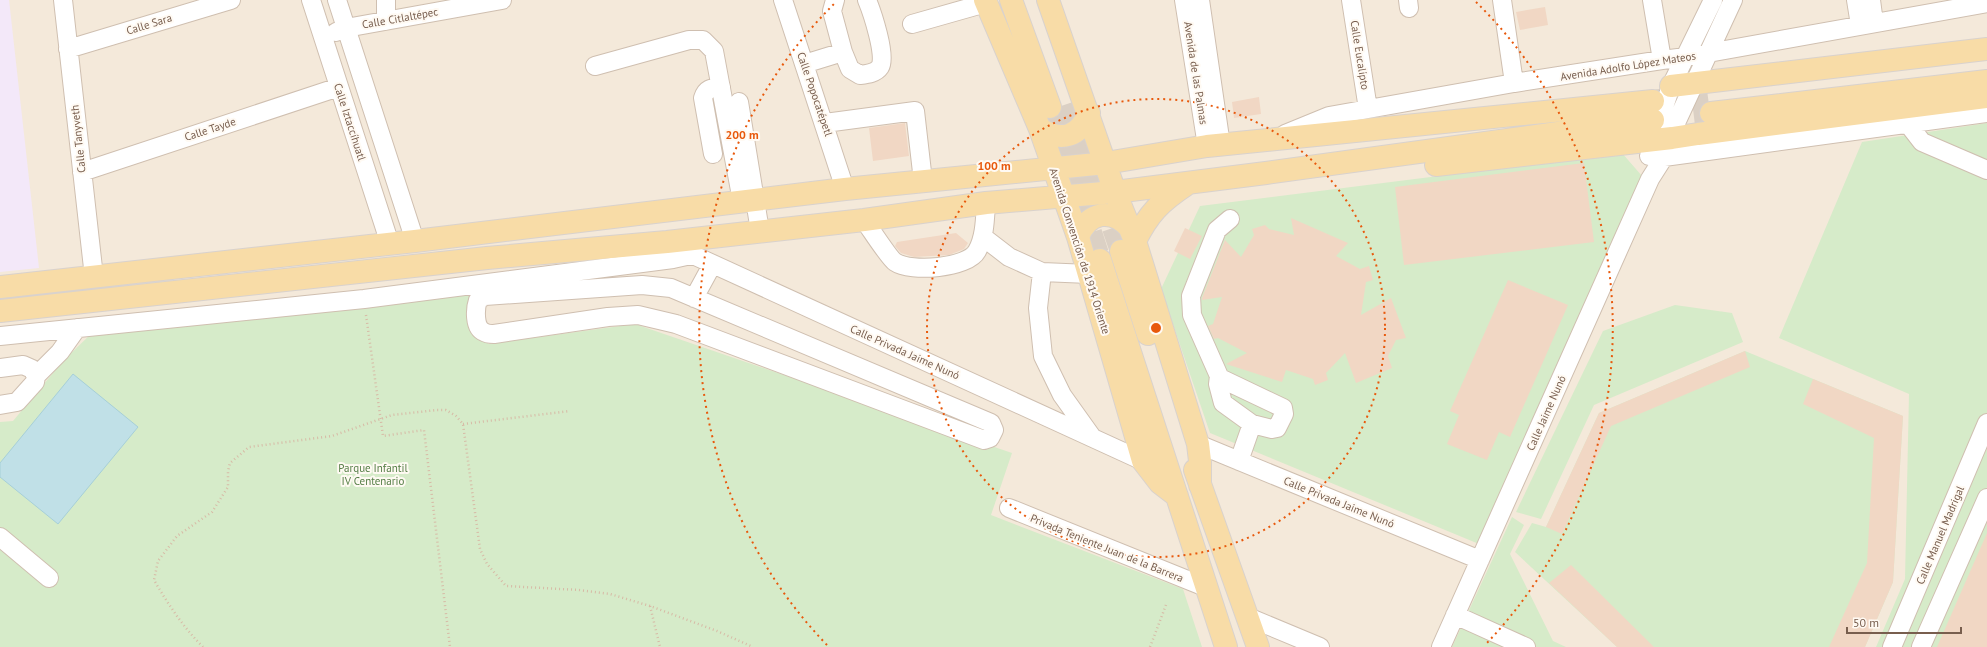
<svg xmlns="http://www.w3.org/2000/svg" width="1987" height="647" viewBox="0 0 1987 647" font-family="'PT Sans',sans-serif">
<rect width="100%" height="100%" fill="#fcf6ec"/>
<!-- residential -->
<path fill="#f4e9da" d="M0 0H1987V647H0Z"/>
<!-- education -->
<path fill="#f3e8f9" d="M0 0H9L39 268 0 272Z"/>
<!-- green -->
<path fill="#d6ebc9" d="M1987 123V487L1916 647H1876L1905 579 1909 394 1779 338 1862 142Z
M1622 153 1642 176 1479 544 1210 433 1161 289 1200 206Z
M475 288 488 344 635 324 1012 453 991 515 1183 589 1202 647H0V422L13 421 63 361 94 331Z
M1675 305 1732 313 1743 342 1594 405 1541 519 1516 512 1603 331Z
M1745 351 1903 416 1893 582 1865 647H1617L1515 552 1532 523 1546 527 1599 413Z
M1987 502V647H1923Z
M1512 517 1524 525 1510 554 1553 641 1566 647H1452Z"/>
<!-- water -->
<path fill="#c0e0e7" stroke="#a6cfd8" d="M73 374 138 427 58 524 0 477V463Z"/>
<!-- building -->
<path fill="#f1d7c4" d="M1545 7 1548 25 1520 30 1516 12Z
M1259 97 1261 114 1234 118 1232 102Z
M905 123 909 156 873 161 869 128Z
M1584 163 1594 242 1404 265 1395 187Z
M1291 218 1348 243 1336 256 1360 269 1369 266 1373 280 1366 282 1361 315 1391 298 1406 338 1396 340 1388 356 1392 368 1356 383 1345 353 1326 373 1328 380 1315 385 1313 379 1286 370 1282 382 1226 364 1247 353 1218 338 1214 339 1208 326 1213 324 1222 297 1202 300V298L1225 240 1241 257 1254 235 1252 229 1265 225 1269 229 1294 235Z
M1185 228 1202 236 1190 259 1174 251Z
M956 233 968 243 964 249 949 255 914 257 901 253 895 246 897 242Z
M1508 280 1568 305 1510 437 1499 432 1487 460 1447 444 1459 415 1450 411Z
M1745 351 1750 367 1611 426 1562 534 1546 527 1599 413Z
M1813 379 1903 416 1893 582 1865 647H1829L1867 563 1874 438 1803 404Z
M1987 533V647H1937Z
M1571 565 1654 647H1617L1549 583Z"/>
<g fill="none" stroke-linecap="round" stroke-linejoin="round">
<!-- major-tunnel -->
<path stroke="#dbd0c4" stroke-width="22" stroke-dasharray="22 11" stroke-linecap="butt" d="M1653 101 1713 93
M1070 103 1121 251
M1050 107 1099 257
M1661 119 1711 113"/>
<defs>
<path id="minor" d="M63 0 94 277
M311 0 390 244
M337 0 415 241
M783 0 845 189
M1184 0 1207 146
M1200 0 1221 145
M1351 0 1368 109
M1408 0 1409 8
M1502 0 1514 83
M1652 0 1662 60
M1856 0 1860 25
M1871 0 1874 23
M386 21V0
M912 24 986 3
M336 32 346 28 502 0
M68 49 231 0
M843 52 850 69 860 75C868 74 876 73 880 67 887 57 872 12 867 0
M804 64 843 52 832 11 835 0
M595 66 689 40H703L714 51 742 201
M739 102 760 231
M825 123 915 111 923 181
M1908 124 1922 142 1987 170
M1285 134 1329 116 1514 83 1662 60 1686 57 1987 3
M1654 137 1671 86 1713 0
M713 154 703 98C706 88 712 88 721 87
M1649 156 1664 157 1987 113
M82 172 339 87
M1230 219 1217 230 1191 296 1192 315 1219 376 1218 384 1223 403 1252 424 1239 461
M864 220C870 228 889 258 895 262 911 273 968 268 977 251 985 237 985 218 986 203
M983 237 1009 257 1042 272 1089 274
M680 249 1143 461
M1042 272 1038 308 1043 356 1062 395 1092 437
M642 285 671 288 991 423 994 430 990 438 984 440 676 324 638 315 608 317 494 334C491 334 487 334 484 332 474 328 475 309 478 300L485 296Z
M694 298 712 265
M0 336 364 299 673 259 691 255
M0 368 23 365 32 369 36 376 35 382 17 402 0 405
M36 376 60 352 77 328
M1220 378 1283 408 1284 414 1277 428 1272 429 1252 424
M1198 444 1480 560
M1009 508 1205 587
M0 537 49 578
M1455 615 1526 647
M1248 617 1320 647
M1441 647 1650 179 1664 157 1669 138 1733 0
M1892 647 1987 423
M1921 647 1987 498"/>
<path id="major" d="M985 0 1040 129 1078 237 1143 461 1160 483 1177 496
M1011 0 1050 107
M1048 0 1115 192 1135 241 1198 444 1200 461V485
M1671 86 1987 49
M1711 113 1987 81
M1040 129C1062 142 1079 137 1089 113
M1436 165 1672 138 1698 134 1987 97
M1078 237C1088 211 1112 208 1130 228
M1135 241C1149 213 1160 202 1187 184
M1121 251 1148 334
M1100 260 1226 647
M0 287 415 241 845 189 1106 163 1207 146 1653 101
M0 311 487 258 667 242 864 220 986 203 1115 192 1266 173 1653 120
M1195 470 1258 647"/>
</defs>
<!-- minor casing -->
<use href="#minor" stroke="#cfbfb0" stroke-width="20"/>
<!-- major casing -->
<use href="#major" stroke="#d9d2cd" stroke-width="24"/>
<!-- path -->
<path stroke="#d7baa6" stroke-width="2.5" stroke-dasharray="1 3" stroke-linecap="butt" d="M366 315 383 436 424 430 450 647
M463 424 570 411
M650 606 660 647
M203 647C183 627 168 604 154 580L158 561 177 536 212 512 228 487V471L230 463 249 447 332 436 392 415 437 410H446L456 416 463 424 480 549 487 564 506 586 579 590 610 594 650 606 717 631 753 647
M1150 647 1166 605"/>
<!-- minor -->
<use href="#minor" stroke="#fff" stroke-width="18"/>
<!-- major -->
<use href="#major" stroke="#f8dca7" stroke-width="22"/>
</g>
<!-- distance rings -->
<g fill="none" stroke="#e8590c" stroke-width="2" stroke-dasharray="2 4">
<circle cx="1156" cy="328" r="229"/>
<path d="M827 645A457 457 0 0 1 836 2M1476 2A457 457 0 0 1 1485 645"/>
</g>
<g text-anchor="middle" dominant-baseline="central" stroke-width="4" stroke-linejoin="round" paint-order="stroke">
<!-- street labels -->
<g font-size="11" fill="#785e4e" stroke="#fffaf3">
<text transform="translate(400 18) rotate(-10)">Calle Citlaltépec</text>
<text transform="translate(149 24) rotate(-17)">Calle Sara</text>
<text transform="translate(1360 55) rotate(81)">Calle Eucalipto</text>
<text transform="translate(1628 66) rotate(-9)">Avenida Adolfo López Mateos</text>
<text transform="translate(1196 73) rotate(81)">Avenida de las Palmas</text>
<text transform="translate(815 94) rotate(71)">Calle Popocatépetl</text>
<text transform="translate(350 122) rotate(72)">Calle Iztaccíhuatl</text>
<text transform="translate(210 129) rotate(-18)">Calle Tayde</text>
<text transform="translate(78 139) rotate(-96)">Calle Tanyveth</text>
<text transform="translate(1080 251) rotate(72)">Avenida Convención de 1914 Oriente</text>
<text transform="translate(905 352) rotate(24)">Calle Privada Jaime Nunó</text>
<text transform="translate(1546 413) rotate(-66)">Calle Jaime Nunó</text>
<text transform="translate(1339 502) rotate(22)">Calle Privada Jaime Nunó</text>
<text transform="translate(1940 535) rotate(-67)">Calle Manuel Madrigal</text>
<text transform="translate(1107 548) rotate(22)">Privada Teniente Juan de la Barrera</text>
</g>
<!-- park labels -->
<g font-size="11" fill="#557e46" stroke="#fffaf3">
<text x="373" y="468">Parque Infantil<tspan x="373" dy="13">IV Centenario</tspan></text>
</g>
</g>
<circle cx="1156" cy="328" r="6" fill="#e8590c" stroke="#fffaf3" stroke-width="2"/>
<g font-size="12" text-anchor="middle" font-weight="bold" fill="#e8590c" stroke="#fffaf3" stroke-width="4" stroke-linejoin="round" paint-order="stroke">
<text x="742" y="139">200 m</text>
<text x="994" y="170">100 m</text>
</g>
<!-- scale -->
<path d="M1847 627v6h114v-6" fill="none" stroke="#785e4e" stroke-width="2"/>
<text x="1853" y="627" font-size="12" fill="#785e4e" stroke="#fffaf3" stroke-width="3" paint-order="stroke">50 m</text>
</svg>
